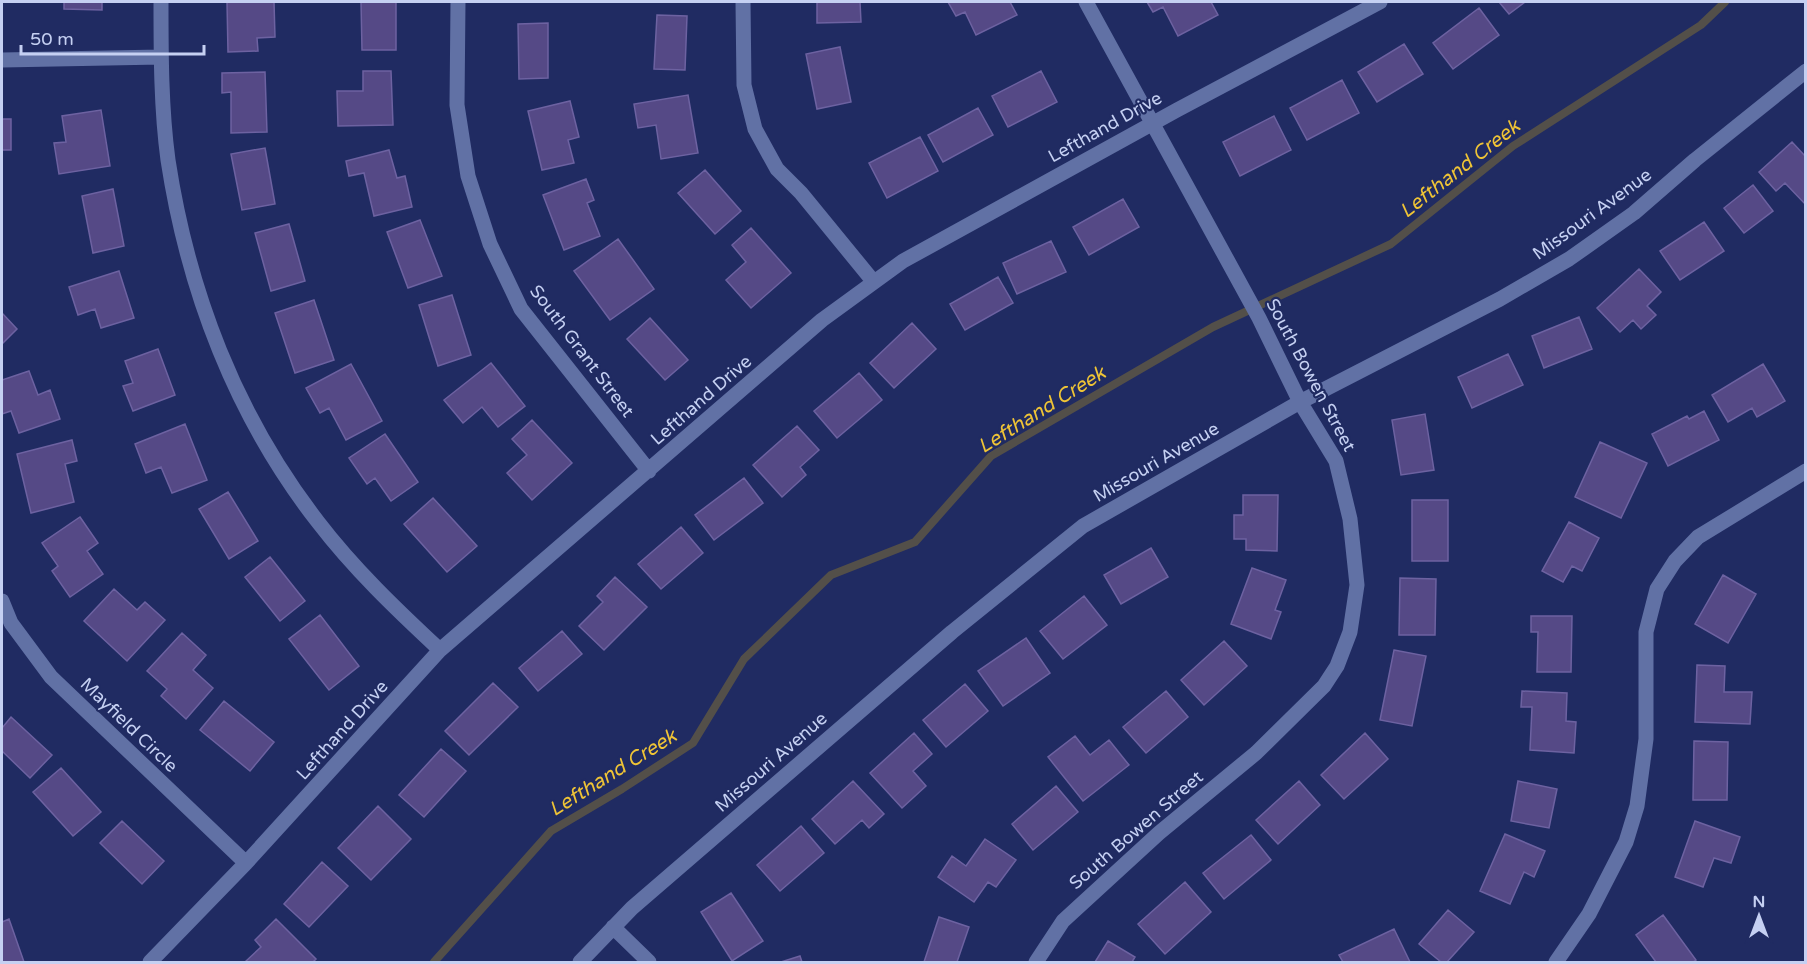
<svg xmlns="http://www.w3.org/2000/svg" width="1807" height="964" viewBox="0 0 1807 964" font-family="'Varela Round',sans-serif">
<rect width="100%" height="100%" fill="#202b62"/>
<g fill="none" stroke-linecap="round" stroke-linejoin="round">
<!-- stream -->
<path stroke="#534f49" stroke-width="8" d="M434 962 551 831 622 789 693 743 744 659 831 575 915 542 991 456 1213 327 1391 244 1513 146 1701 25 1725 2"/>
</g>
<!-- building -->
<path fill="#554986" stroke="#6d62a1" stroke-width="1.5" d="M64 2H102V10L64 9Z
M227 2H274L275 37 257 38 258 51 228 52Z
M361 2H396V50H362Z
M817 2H860L861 22 817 23Z
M948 2H1010L1017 15 976 35 965 12 956 16Z
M1147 2H1211L1218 15 1178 36 1163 7 1153 12Z
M1499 2H1525L1509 14Z
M1479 8 1499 35 1453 69 1433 43Z
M657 15 687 16 685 70 654 69Z
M548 23V78L519 79 518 24Z
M1404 44 1423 74 1377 102 1358 72Z
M840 47 851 102 817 109 806 54Z
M363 71H391L393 125 338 126 337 91H363Z
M1041 71 1057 102 1008 127 992 96Z
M265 72 267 132 231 133V92L222 93V73Z
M1342 80 1359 113 1307 140 1290 108Z
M688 95 698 153 661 159 656 125 638 128 634 104Z
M570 101 579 137 568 140 574 163 542 170 528 111Z
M978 108 993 135 943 162 928 135Z
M101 110 110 166 59 174 54 143 66 142 62 116Z
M1274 116 1291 150 1240 176 1223 142Z
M2 119H11V150H2Z
M920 137 938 171 887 198 869 163Z
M1792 142 1806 157V205L1785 183 1776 191 1759 172Z
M265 148 275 204 242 210 231 154Z
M389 150 397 178 405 176 412 207 374 216 364 173 349 176 346 161Z
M705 170 741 211 715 234 678 193Z
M586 179 594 200 587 203 600 236 564 250 543 195Z
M1753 185 1773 211 1744 233 1724 208Z
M113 189 124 246 93 253 82 196Z
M1123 199 1139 227 1089 255 1073 227Z
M420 220 442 276 408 288 387 232Z
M1704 222 1724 251 1680 280 1660 251Z
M289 224 305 281 271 291 255 233Z
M751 228 791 273 751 308 726 280 746 262 732 245Z
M618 239 654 289 610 320 574 271Z
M1051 241 1066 272 1017 294 1003 263Z
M1639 269 1661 292 1647 306 1656 315 1641 329 1633 320 1620 332 1597 308Z
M119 271 134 318 101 328 95 309 78 315 69 287Z
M998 277 1013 303 965 330 950 304Z
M452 295 471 355 438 366 419 305Z
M314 300 334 360 295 373 275 313Z
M2 313 17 329 2 344Z
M1579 317 1592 349 1544 368 1532 336Z
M650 318 688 360 665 380 627 339Z
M912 323 936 349 894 388 870 363Z
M158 349 175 395 133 411 123 386 133 383 125 361Z
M1508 354 1523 385 1472 408 1458 377Z
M491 363 525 406 498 427 482 407 463 423 444 400Z
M351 364 382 421 346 440 329 408 320 413 306 388Z
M1763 364 1785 401 1757 417 1752 408 1728 422 1712 395Z
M29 371 38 395 50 390 60 419 19 433 11 411 2 414V380Z
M859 373 882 400 837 438 814 411Z
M1704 411 1719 440 1668 466 1652 434 1687 416 1689 419Z
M1425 414 1434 470 1401 475 1392 420Z
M532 420 572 463 532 500 507 473 527 455 512 439Z
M185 424 207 480 172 493 161 467 146 473 135 444Z
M797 426 819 450 800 467 806 475 782 497 753 465Z
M385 434 418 482 391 501 375 478 367 484 349 458Z
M72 440 77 461 65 464 74 502 31 513 17 454Z
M1600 442 1647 463 1621 518 1575 497Z
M744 478 763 503 714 540 695 515Z
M228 492 258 541 229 559 199 509Z
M1243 495H1278L1277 551 1246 550V539H1234V515H1243Z
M433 498 477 546 447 572 404 524Z
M1412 500H1448V561H1412Z
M80 517 98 543 87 551 103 574 70 597 52 571 58 566 42 543Z
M1569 522 1599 538 1582 571 1572 566 1563 582 1542 571Z
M681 527 703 553 661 589 638 564Z
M1151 548 1168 577 1121 604 1104 575Z
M270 557 305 601 280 621 245 577Z
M1252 568 1286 580 1275 610 1281 612 1271 639 1231 624Z
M1723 575 1756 594 1728 643 1695 624Z
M615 577 647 607 604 650 579 626 603 602 597 596Z
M1400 578 1436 579 1435 635H1399Z
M114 589 137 610 145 602 165 620 127 661 84 621Z
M1084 596 1107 625 1063 659 1040 631Z
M320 615 359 666 329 690 289 639Z
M1531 616H1572L1571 672H1537L1538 632H1531Z
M562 631 582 654 538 691 519 668Z
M182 633 206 655 193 670 213 688 186 719 161 696 167 689 147 671Z
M1026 638 1050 673 1003 706 978 671Z
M1224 641 1247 666 1204 705 1181 680Z
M1394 650 1426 656 1412 726 1380 720Z
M1697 665 1725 666 1724 692H1752L1750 724 1695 722Z
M493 683 518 707 469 755 445 731Z
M965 684 988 711 946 747 923 720Z
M1166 691 1188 717 1146 753 1123 727Z
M1522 691 1567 693 1566 721 1576 722 1574 753 1530 750 1532 707H1521Z
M224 701 274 742 250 771 200 730Z
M11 717 52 755 30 778 2 751V728Z
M914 733 932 754 913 771 926 786 902 808 870 773Z
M1365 733 1388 759 1344 799 1321 775Z
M1075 736 1090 755 1109 740 1129 765 1083 801 1048 757Z
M1694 741 1728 742 1727 800H1693Z
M441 749 466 771 424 817 399 795Z
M61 768 101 812 73 836 33 792Z
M853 781 884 814 869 828 862 820 835 844 812 819Z
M1299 781 1320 805 1278 844 1256 820Z
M1518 781 1557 789 1549 828 1511 821Z
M1056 786 1078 812 1033 850 1012 824Z
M378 806 411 839 371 880 338 848Z
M122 821 164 861 142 884 100 843Z
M1695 821 1740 837 1731 863 1714 858 1703 887 1675 877Z
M801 826 824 853 780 891 757 865Z
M1505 834 1545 851 1534 877 1524 872 1510 904 1480 891Z
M1251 835 1271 860 1224 899 1203 873Z
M985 839 1016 860 996 887 988 882 974 902 938 877 952 856 966 866Z
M322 862 348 886 309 927 284 904Z
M1185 882 1211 912 1165 954 1138 924Z
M731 893 763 941 732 961 701 912Z
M1448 910 1474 932 1447 962H1441L1419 944Z
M1663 915 1696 960 1693 962H1656L1636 935Z
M939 917 969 927 957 962H924Z
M9 919 24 962H2V922Z
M276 919 316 959 313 962H245L261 947 255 940Z
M1394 929 1410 962H1343L1339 955Z
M1108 941 1135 957 1132 962H1095Z
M800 956 802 962H781Z"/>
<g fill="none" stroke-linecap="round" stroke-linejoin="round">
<!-- minor -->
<path stroke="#6171a5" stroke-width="15" d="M161 2C161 54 161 108 168 160 188 291 236 417 318 522 354 569 397 610 440 650
M458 2 457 105 468 176 490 244 521 309 649 471
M743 2 744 85 755 129 777 169 801 193 873 281
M2 60 161 57
M2 601 11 623 51 677 246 863
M613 927 649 962
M150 962 246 863 440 650 822 320 903 261 1177 110 1380 2
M580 962 632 908 952 632 1083 526 1300 402 1500 299 1569 259 1634 213 1695 160 1806 71
M1036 962 1063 921 1159 833 1256 753 1324 686 1337 666 1350 632 1357 585 1350 519 1336 461 1300 402 1259 318 1086 2
M1556 962 1589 914 1626 842 1637 806 1646 739V632L1657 589 1675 561 1698 537 1806 471"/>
</g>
<g text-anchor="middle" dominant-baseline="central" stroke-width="4.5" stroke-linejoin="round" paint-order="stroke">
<!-- street labels -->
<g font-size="18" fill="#c5d0f2" stroke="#202b62">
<text transform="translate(1105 127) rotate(-29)">Lefthand Drive</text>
<text transform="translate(1592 214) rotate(-36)">Missouri Avenue</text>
<text transform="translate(582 351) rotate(53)">South Grant Street</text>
<text transform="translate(1311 375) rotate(62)">South Bowen Street</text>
<text transform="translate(701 400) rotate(-41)">Lefthand Drive</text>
<text transform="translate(1156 462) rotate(-30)">Missouri Avenue</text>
<text transform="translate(129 725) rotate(44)">Mayfield Circle</text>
<text transform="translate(342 730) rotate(-48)">Lefthand Drive</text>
<text transform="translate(771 762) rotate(-41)">Missouri Avenue</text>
<text transform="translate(1136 830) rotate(-41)">South Bowen Street</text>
</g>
<!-- water labels -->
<g font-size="20" font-style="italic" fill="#efc436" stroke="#202b62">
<text transform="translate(1460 169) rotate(-38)">Lefthand Creek</text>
<text transform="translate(1042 410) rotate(-32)">Lefthand Creek</text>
<text transform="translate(613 773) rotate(-32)">Lefthand Creek</text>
</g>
</g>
<!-- border -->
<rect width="1807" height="964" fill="none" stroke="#c5d0f2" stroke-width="6"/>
<!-- north arrow -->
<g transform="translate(1759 916)" stroke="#202b62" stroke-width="4.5" paint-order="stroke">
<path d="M0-4.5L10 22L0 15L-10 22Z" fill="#c5d0f2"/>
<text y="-9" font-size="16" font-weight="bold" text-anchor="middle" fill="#c5d0f2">N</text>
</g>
<!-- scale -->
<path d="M21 45v9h183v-9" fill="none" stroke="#c5d0f2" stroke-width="3"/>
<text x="30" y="45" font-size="18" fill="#c5d0f2" stroke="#202b62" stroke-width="4.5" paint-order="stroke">50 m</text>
</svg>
